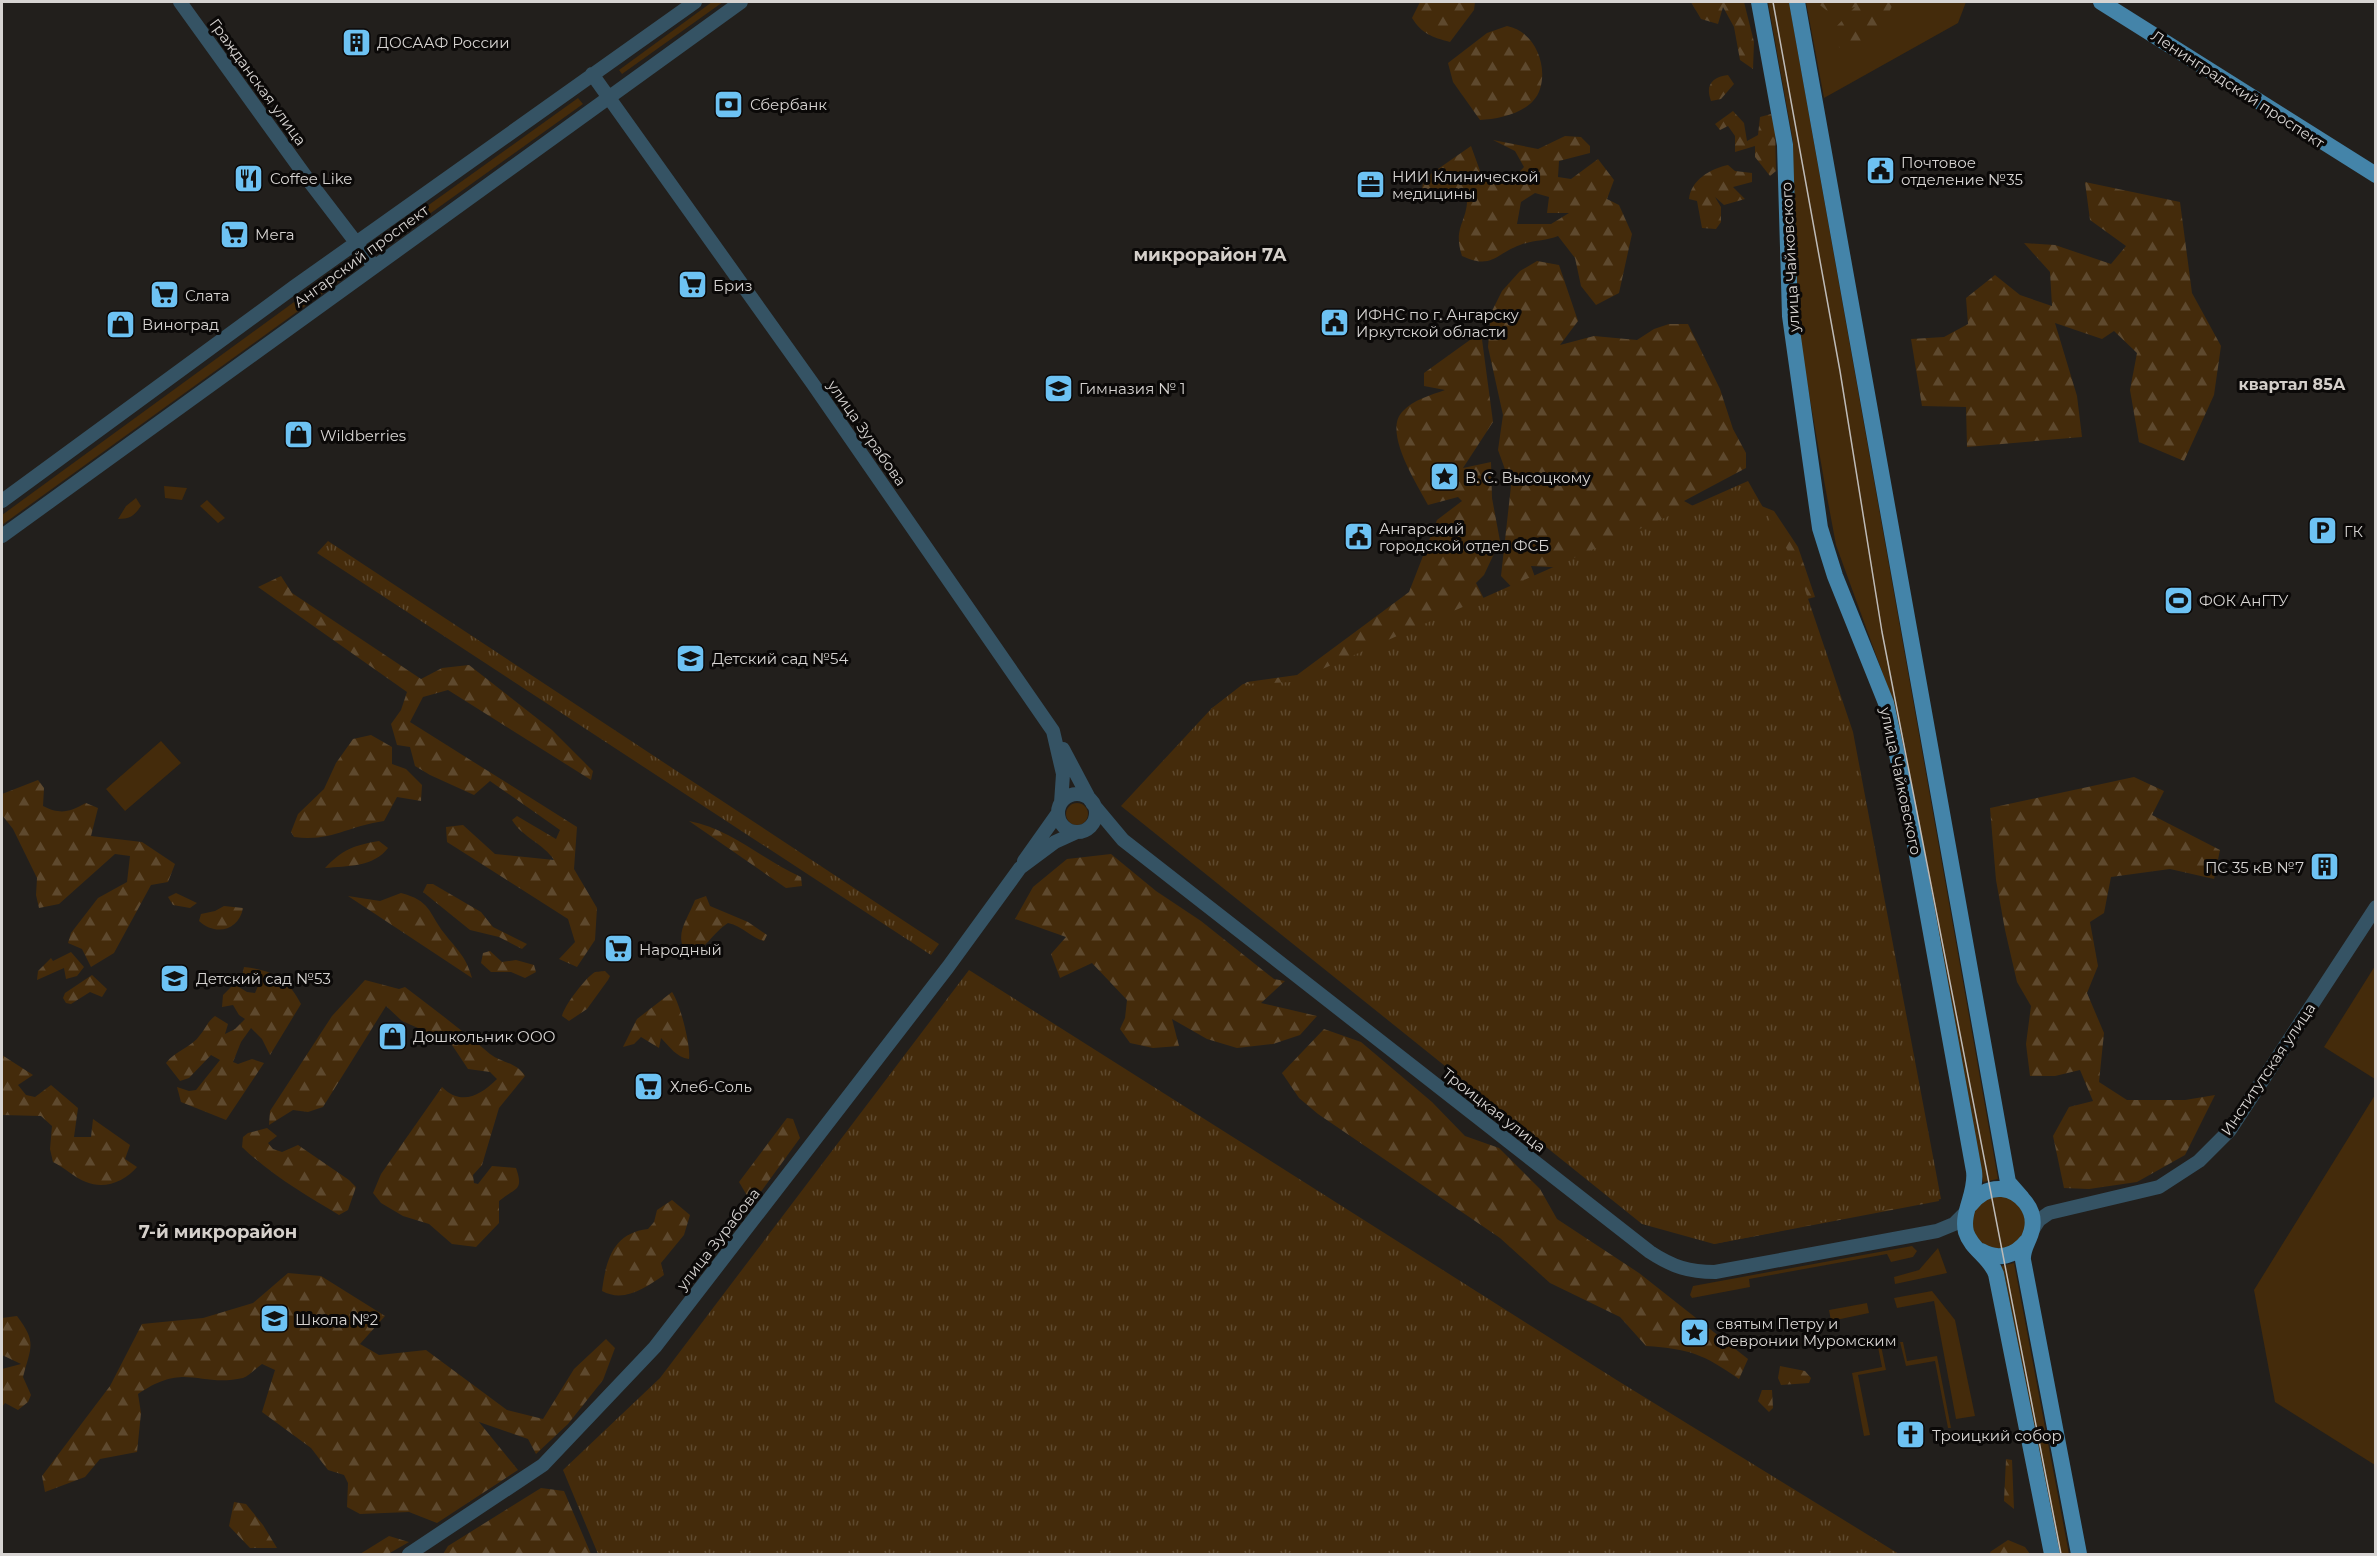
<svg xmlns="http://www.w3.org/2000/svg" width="2377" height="1556" viewBox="0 0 2377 1556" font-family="Montserrat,sans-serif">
<defs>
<pattern id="forest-firs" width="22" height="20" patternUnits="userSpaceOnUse" patternTransform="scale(1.5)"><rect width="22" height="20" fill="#442b0b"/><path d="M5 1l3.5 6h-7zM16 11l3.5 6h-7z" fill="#5e492e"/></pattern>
<pattern id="park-tufts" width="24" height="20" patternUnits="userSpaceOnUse" patternTransform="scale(1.5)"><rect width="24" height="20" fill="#442b0b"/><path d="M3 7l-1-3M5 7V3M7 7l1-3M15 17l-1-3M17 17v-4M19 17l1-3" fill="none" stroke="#5e492e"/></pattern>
</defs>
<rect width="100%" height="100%" fill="#221f1c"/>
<!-- grass -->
<path fill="#442b0b" d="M712 2H723L622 74 619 70Z
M1768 2H1789L1998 1179 1983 1182 1892 699 1836 545 1825 486 1802 353 1791 258 1793 141Z
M1806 2H1966L1958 23 1824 98Z
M578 98 583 104 389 243 384 237Z
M342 267 348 275 2 525V515Z
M164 486 187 488 182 500 165 498Z
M136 498 141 506C134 516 130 519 118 519L126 506Z
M207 500 225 518 218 523 200 506Z
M161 741 181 763 125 811 106 789Z
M1066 814a11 11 0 1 1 22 0a11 11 0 1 1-22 0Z
M2375 966V1079L2324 1047Z
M2375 1095V1465L2275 1402 2254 1290Z
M1989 1194 2018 1199 2030 1225 2010 1251 1977 1244 1969 1216Z
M1912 1246 1917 1251 1913 1257 1891 1262 1887 1254 1749 1279 1750 1287 1692 1298 1690 1295 1693 1286Z
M1938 1248 1947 1273 1895 1284 1894 1277 1919 1270Z
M2014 1263 2069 1554H2057L2001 1266Z
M1932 1291 1955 1320 1975 1416 1956 1419 1934 1301 1897 1308 1894 1298Z
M1867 1303 1869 1313 1831 1321 1829 1310Z
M1900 1342H1903L1907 1361 1937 1356 1951 1428H1948L1935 1361 1906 1366Z
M1881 1346 1886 1370 1858 1375 1870 1435 1864 1436 1852 1373 1882 1367 1878 1347Z"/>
<!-- forest -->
<path fill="url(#forest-firs)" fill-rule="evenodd" d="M1420 2H1475L1474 10 1450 42C1432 37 1422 34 1412 18Z
M1691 2H1744L1754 42 1753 69 1740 60 1734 27 1723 7 1718 24 1701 19Z
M1816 2H1894C1876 38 1887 41 1842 49L1836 45 1833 30 1855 7 1830 13Z
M1507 26C1534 31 1548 64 1540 89 1533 112 1501 119 1480 120L1453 82 1448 63 1487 33Z
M1728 75 1734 84 1721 99 1711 101C1705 85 1712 77 1728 75Z
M1733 111 1744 123 1747 141 1758 135 1760 117 1771 114 1775 126 1776 171 1770 176 1755 157V146L1735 152V136L1728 126 1720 130 1715 124Z
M1565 136 1581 137 1590 146V153L1559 161 1558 177 1571 179 1598 159 1614 180 1607 199 1619 205 1632 234 1619 293 1596 305 1581 286 1575 258 1558 236C1546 241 1533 240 1520 245 1495 254 1492 270 1462 256 1452 226 1469 222 1467 194 1446 203 1440 206 1420 194L1425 178 1471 146 1483 179C1504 189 1509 183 1524 167L1515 151 1493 140 1538 149ZM1535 193 1549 197 1547 213H1569L1551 224H1517L1521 202Z
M1728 165 1735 171 1752 173V182L1733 187 1745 199 1724 205 1715 197 1721 207V222L1716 229 1702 228 1697 201 1689 199C1691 180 1710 169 1728 165Z
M2085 182 2180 202 2192 293 2221 346 2214 395 2184 461 2139 442 2130 390 2137 353 2114 331 2102 339 2055 323 2077 396 2082 437 1967 447 1966 407 1922 406 1911 339 1944 337 1968 324 1966 298 1995 275 2020 295 2052 306 2050 272 2024 243 2055 245 2111 264 2126 246 2090 220Z
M1537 261 1559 265 1578 321 1560 345 1594 336 1637 340 1654 329 1669 324H1688L1720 389 1733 429 1746 453V468L1684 501 1706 513 1744 499 1774 511 1798 547 1815 597 1777 607 1586 569 1531 566 1539 588 1872 840 1939 1201 1714 1244 1211 709 1247 682 1297 675 1409 592 1437 520 1462 501 1458 497 1428 505C1417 484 1382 431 1403 411 1413 400 1431 395 1445 390L1424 386V373L1481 332 1493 422 1463 468 1491 462 1492 498 1500 541 1484 575 1476 583 1486 603 1526 602 1501 576 1511 486 1498 450 1503 415 1488 347 1491 313 1502 291 1520 271Z
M281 576 292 593 421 679 442 668 469 665 552 730 593 771 591 780 448 690 423 697 410 722 577 827 574 869 597 908 595 940 577 967 559 959 575 942 568 919 447 842 446 827 463 825 495 854 554 860C544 844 522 837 512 820L517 816 556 839 560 830 490 781 474 795 430 775 415 766 410 747 397 745 391 724 401 710 407 692 258 587Z
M371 735 392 747V764L406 769 422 785 421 801 397 797 384 821C348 826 331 842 294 837L291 832 298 814 324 789 336 763 353 739Z
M2134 777 2164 791 2152 815 2220 850 2214 879 2170 869 2111 877 2104 913 2090 922 2098 966 2087 993 2104 1033 2099 1082 2127 1100H2185L2215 1095 2185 1155 2137 1182 2089 1189 2064 1188 2053 1136 2069 1107 2093 1101 2080 1070 2055 1076H2030L2026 1044 2031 1006 2017 982 2005 930 1996 880 1990 808Z
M38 780 44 788 43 806C61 815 69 812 86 803L98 808 91 836 142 842 175 864 168 882 151 885 114 953 91 967 82 949 68 943 71 933 98 898 127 882 130 856 115 854 59 904 39 908 36 895 37 878 13 829 2 815V794Z
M689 821C732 829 762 860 801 877L802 886 786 888Z
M379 841 388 848C374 867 347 866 325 868 342 850 354 845 379 841Z
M1111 854 1156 891 1201 921 1274 979 1285 981 1261 1003 1317 1016 1300 1035 1273 1044 1237 1048 1207 1039 1172 1019 1179 1046 1153 1048 1130 1043 1120 1029 1125 1018 1127 1000 1092 963 1060 978 1051 954 1066 937 1015 919 1033 887 1067 859Z
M427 884H433L481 912 493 927 527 944 522 949 499 937 470 930 423 892Z
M176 893 197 903 190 908 173 905 168 897Z
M401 893C431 901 428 912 444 933 457 950 466 956 472 978L348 896 380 901Z
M706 896 710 906 748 922 767 935 764 941C751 938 743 926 728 923 712 933 707 949 688 956 673 935 686 923 695 900Z
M224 906 243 908C239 931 215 936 199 921L201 914 215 911Z
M490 951 502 962 516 960 534 965 536 972 525 978 511 972H491L481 963 483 953Z
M71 952 84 967 77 976 66 979 64 968 37 980 38 971 51 958 53 961Z
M244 967C272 970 288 978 301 1004L270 1055 262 1039 251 1028 241 1042 233 1062 238 1064 252 1059 264 1063 226 1120 181 1102 177 1087 189 1091 196 1090 220 1060 211 1055 189 1078 180 1081 166 1063C175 1051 192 1047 200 1035 206 1028 207 1022 215 1016L228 1024 225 1034 235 1029 245 1019 239 1015 233 1005 222 1007 223 995 234 984 247 992 255 993 258 986 255 980 246 982 242 976Z
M605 971 610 976 608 980 587 1009 569 1021 562 1016C564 1006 586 977 595 972 596 972 604 971 605 971Z
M92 975 107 989 102 997 90 992 71 1004 66 1003 63 998 65 993Z
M365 980 399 989 405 987C434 1009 463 1031 490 1054 502 1063 516 1062 525 1076L499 1108 482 1165 473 1175 474 1183 478 1184 492 1166 516 1168C524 1191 516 1187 499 1201V1223L476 1247 452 1244 429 1224 403 1216 381 1203 373 1193 381 1174 442 1087C461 1106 480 1096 497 1079L490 1072 468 1069 450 1042 402 1021 386 1006 323 1107 308 1112 293 1110 269 1125 270 1111 332 1016Z
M672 992C680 1003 691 1046 689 1059 676 1057 670 1047 661 1038L659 1048 641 1037 634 1044 623 1047 637 1019Z
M1324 1029 1361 1042 1432 1102 1465 1136 1499 1148 1540 1189 1557 1219 1639 1273 1748 1359 1739 1379C1703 1354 1690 1349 1646 1346L1620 1317 1550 1283 1500 1238 1318 1114 1299 1098 1282 1073Z
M2 1055 33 1075 18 1085 26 1095 35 1097 51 1085 78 1108 74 1137H91L93 1119 130 1145 125 1159 137 1167C125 1181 105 1190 86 1182 75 1178 64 1167 53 1162L50 1149 52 1126 41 1116 2 1115Z
M787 1118 793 1119 800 1138 752 1204 739 1182Z
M267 1128 277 1136 268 1143 273 1149 282 1152 298 1145 349 1180 356 1187 348 1210 339 1215C305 1195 270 1174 242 1147L243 1137 248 1133Z
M672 1200 690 1215 684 1235 661 1263 664 1275C645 1288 624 1303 602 1291 606 1260 613 1233 648 1229L654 1222 657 1210Z
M723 1227H729L732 1232 717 1251 713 1245Z
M288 1273 321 1276 385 1316 360 1344 379 1355 426 1350 507 1410 543 1419 574 1369 606 1339 615 1348 603 1380 568 1424 536 1454 528 1439 479 1422 518 1470 437 1523 409 1512 360 1514 347 1507 348 1483 344 1475 328 1470 311 1448 262 1412 275 1370 262 1364C256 1368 249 1376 243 1378 199 1388 186 1361 138 1394L141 1413 137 1452 100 1459 85 1477 45 1492 42 1476 110 1386 142 1324 203 1318 253 1303Z
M17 1316C37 1343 31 1346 23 1377L31 1395 28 1402 18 1410 5 1403 2 1407V1369L21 1364 2 1355V1318Z
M1780 1366 1805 1371 1811 1378 1809 1383 1781 1385 1778 1378Z
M1762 1390H1772L1773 1408 1769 1412 1758 1401Z
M2006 1459 2012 1460 2014 1509 2004 1501Z
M541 1488 564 1491 591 1554H443L448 1546Z
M234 1502 246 1504 263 1525 277 1548H250L229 1526Z
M389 1536 409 1542 388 1554H360Z
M2008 1540 2025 1547 2030 1554H1991L1990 1552Z"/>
<!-- park -->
<path fill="url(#park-tufts)" d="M1748 481 1798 569 1853 732 1941 1199 1714 1244 1642 1224 1121 806 1211 709 1243 684 1293 682Z
M328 541 939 944 931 955 317 553Z
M969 970 1615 1379 1899 1554H598L563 1470 660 1378Z"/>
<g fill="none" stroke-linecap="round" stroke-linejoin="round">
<!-- minor -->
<path stroke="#355364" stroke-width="14" d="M180 2 309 181 374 266
M592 74 813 384 1053 731 1063 774 1061 803
M2 501 294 287 695 2
M2 536 741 2
M1063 749 1090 800
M1058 813a19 19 0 1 1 38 0a19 19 0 1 1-38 0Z
M1092 803 1123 840 1650 1252C1673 1267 1689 1272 1715 1272L1937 1231 1954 1224 1968 1210
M1024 861 1058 813
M2032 1231 2039 1220 2049 1213 2159 1187 2199 1161 2230 1130 2376 907
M409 1554 543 1465 655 1347 948 967 1020 868 1055 842 1077 832"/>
<!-- major -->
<path stroke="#4484a9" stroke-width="16" d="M1759 2 1785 145 1790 316 1820 528 1835 576 1886 703 1909 811 1974 1171C1977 1193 1961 1212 1966 1232 1971 1249 1990 1257 1996 1274L2052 1554
M1797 2 2008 1182 2022 1198
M2101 2 2376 175
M1970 1205C1978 1194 1989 1188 2002 1189 2021 1191 2036 1210 2032 1229 2030 1240 2022 1248 2023 1260L2079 1554
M1981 1251C1998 1261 2015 1256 2027 1241"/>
<!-- tram -->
<path stroke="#bebbb8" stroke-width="1.5" d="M1773 2 1840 371 1882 632 2061 1554"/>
</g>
<!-- icons -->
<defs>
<symbol id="building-square" viewBox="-11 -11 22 22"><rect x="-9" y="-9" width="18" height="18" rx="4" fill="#6dc2f3" stroke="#0b0908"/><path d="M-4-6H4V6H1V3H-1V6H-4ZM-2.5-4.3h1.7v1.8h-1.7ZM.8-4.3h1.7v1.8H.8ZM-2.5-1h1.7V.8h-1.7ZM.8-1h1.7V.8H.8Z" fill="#111"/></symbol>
<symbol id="bank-square" viewBox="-11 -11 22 22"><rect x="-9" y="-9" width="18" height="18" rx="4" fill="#6dc2f3" stroke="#0b0908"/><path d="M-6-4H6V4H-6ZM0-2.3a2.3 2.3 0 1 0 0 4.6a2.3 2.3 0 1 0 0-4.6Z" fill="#111"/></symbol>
<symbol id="civic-square" viewBox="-11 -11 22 22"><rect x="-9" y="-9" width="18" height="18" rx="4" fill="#6dc2f3" stroke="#0b0908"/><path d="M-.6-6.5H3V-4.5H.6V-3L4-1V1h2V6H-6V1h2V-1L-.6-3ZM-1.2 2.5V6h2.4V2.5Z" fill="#111"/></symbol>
<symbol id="restaurant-square" viewBox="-11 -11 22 22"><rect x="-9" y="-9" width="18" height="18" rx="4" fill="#6dc2f3" stroke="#0b0908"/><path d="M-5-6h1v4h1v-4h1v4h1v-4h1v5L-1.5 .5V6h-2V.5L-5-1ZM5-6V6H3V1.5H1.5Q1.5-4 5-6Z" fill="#111"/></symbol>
<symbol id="office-square" viewBox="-11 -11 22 22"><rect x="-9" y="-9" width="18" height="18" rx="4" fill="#6dc2f3" stroke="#0b0908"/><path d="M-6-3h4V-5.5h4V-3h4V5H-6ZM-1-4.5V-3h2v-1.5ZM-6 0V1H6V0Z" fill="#111"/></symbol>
<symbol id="supermarket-square" viewBox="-11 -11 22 22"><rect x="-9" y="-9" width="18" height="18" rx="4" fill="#6dc2f3" stroke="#0b0908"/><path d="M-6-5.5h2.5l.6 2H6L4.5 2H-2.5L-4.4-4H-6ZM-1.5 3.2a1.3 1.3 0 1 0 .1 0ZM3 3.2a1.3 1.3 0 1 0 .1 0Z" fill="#111"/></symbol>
<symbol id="shop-square" viewBox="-11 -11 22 22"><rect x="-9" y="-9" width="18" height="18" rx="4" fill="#6dc2f3" stroke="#0b0908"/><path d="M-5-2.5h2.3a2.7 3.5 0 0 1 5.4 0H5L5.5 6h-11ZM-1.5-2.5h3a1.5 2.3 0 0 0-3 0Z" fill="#111"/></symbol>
<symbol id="school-square" viewBox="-11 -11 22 22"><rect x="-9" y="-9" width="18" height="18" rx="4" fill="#6dc2f3" stroke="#0b0908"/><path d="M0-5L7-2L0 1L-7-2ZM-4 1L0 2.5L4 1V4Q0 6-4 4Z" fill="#111"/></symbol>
<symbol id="sight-square" viewBox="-11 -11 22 22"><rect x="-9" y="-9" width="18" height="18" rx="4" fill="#6dc2f3" stroke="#0b0908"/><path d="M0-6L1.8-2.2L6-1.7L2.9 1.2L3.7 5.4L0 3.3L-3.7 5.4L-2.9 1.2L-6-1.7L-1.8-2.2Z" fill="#111"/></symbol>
<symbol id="parking-square" viewBox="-11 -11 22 22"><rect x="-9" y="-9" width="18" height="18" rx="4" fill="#6dc2f3" stroke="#0b0908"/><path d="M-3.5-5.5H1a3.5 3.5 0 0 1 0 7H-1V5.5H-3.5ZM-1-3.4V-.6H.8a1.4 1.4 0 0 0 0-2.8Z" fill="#111"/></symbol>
<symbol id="stadium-square" viewBox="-11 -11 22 22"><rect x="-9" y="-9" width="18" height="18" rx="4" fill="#6dc2f3" stroke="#0b0908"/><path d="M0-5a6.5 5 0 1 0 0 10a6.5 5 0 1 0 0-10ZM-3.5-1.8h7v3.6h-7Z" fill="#111"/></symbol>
<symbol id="church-square" viewBox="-11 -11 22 22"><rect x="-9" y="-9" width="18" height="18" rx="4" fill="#6dc2f3" stroke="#0b0908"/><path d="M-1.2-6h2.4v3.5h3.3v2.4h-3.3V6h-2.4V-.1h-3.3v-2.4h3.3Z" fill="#111"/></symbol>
</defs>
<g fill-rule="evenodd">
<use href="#building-square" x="340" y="26" width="33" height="33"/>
<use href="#bank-square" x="712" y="88" width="33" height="33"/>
<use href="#civic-square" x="1864" y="154" width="33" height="33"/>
<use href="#restaurant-square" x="232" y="162" width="33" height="33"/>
<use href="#office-square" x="1354" y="168" width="33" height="33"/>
<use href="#supermarket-square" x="218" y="218" width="33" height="33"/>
<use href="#supermarket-square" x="676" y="268" width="33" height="33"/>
<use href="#supermarket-square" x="148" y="278" width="33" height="33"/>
<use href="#civic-square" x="1318" y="306" width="33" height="33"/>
<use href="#shop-square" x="104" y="308" width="33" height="33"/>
<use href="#school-square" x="1042" y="372" width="33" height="33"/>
<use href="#shop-square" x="282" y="418" width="33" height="33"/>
<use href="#sight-square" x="1428" y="460" width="33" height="33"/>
<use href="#parking-square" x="2306" y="514" width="33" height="33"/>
<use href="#civic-square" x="1342" y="520" width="33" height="33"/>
<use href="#stadium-square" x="2162" y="584" width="33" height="33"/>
<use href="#school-square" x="674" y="642" width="33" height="33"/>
<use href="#building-square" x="2308" y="850" width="33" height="33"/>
<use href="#supermarket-square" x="602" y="932" width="33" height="33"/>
<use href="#school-square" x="158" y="962" width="33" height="33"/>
<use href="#shop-square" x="376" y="1020" width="33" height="33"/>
<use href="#supermarket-square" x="632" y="1070" width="33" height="33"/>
<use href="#school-square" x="258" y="1302" width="33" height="33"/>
<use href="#sight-square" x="1678" y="1316" width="33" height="33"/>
<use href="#church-square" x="1894" y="1418" width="33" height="33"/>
</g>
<g text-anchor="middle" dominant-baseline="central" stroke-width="6" stroke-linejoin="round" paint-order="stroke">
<!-- poi labels -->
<g font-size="15" fill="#d7d4d2" stroke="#0b0908" text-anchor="start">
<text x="377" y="42">ДОСААФ России</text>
<text x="750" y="104">Сбербанк</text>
<text x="1901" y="162">Почтовое<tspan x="1901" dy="17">отделение №35</tspan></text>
<text x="1392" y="176">НИИ Клинической<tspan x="1392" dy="17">медицины</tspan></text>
<text x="270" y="178">Coffee Like</text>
<text x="255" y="234">Мега</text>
<text x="713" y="285">Бриз</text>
<text x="185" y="295">Слата</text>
<text x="1356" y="314">ИФНС по г. Ангарску<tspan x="1356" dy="17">Иркутской области</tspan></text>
<text x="142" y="324">Виноград</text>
<text x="1079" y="388">Гимназия № 1</text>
<text x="320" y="435">Wildberries</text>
<text x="1465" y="477">В. С. Высоцкому</text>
<text x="1379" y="528">Ангарский<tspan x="1379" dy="17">городской отдел ФСБ</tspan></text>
<text x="2344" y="531">ГК</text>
<text x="2199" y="600">ФОК АнГТУ</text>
<text x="712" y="658">Детский сад №54</text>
<text x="2304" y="867" text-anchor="end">ПС 35 кВ №7</text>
<text x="639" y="949">Народный</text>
<text x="196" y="978">Детский сад №53</text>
<text x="413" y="1036">Дошкольник ООО</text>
<text x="670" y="1086">Хлеб-Соль</text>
<text x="295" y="1319">Школа №2</text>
<text x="1716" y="1323">святым Петру и<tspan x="1716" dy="17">Февронии Муромским</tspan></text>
<text x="1932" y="1435">Троицкий собор</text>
</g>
<!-- street labels -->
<g font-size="15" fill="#d7d4d2" stroke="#0b0908">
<text transform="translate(258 82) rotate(54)">Гражданская улица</text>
<text transform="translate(2238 89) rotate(33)">Ленинградский проспект</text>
<text transform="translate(361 256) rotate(-36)">Ангарский проспект</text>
<text transform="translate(1790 257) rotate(-93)">улица Чайковского</text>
<text transform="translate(867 433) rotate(55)">улица Зурабова</text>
<text transform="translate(1901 781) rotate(78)">улица Чайковского</text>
<text transform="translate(2268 1069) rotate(-56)">Институтская улица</text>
<text transform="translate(1494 1110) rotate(38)">Троицкая улица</text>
<text transform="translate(718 1239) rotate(-52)">улица Зурабова</text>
</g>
<!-- neighbourhood labels -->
<g font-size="16" font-weight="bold" fill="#d4cfca" stroke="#0b0908">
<text x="2292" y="384">квартал 85А</text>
</g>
<!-- quarter labels -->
<g font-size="18" font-weight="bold" fill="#d4cfca" stroke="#0b0908">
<text x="1210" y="255">микрорайон 7А</text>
<text x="218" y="1232">7-й микрорайон</text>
</g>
</g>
<!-- border -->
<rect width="2377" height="1556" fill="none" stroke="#d7d4d2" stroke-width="6"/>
</svg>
